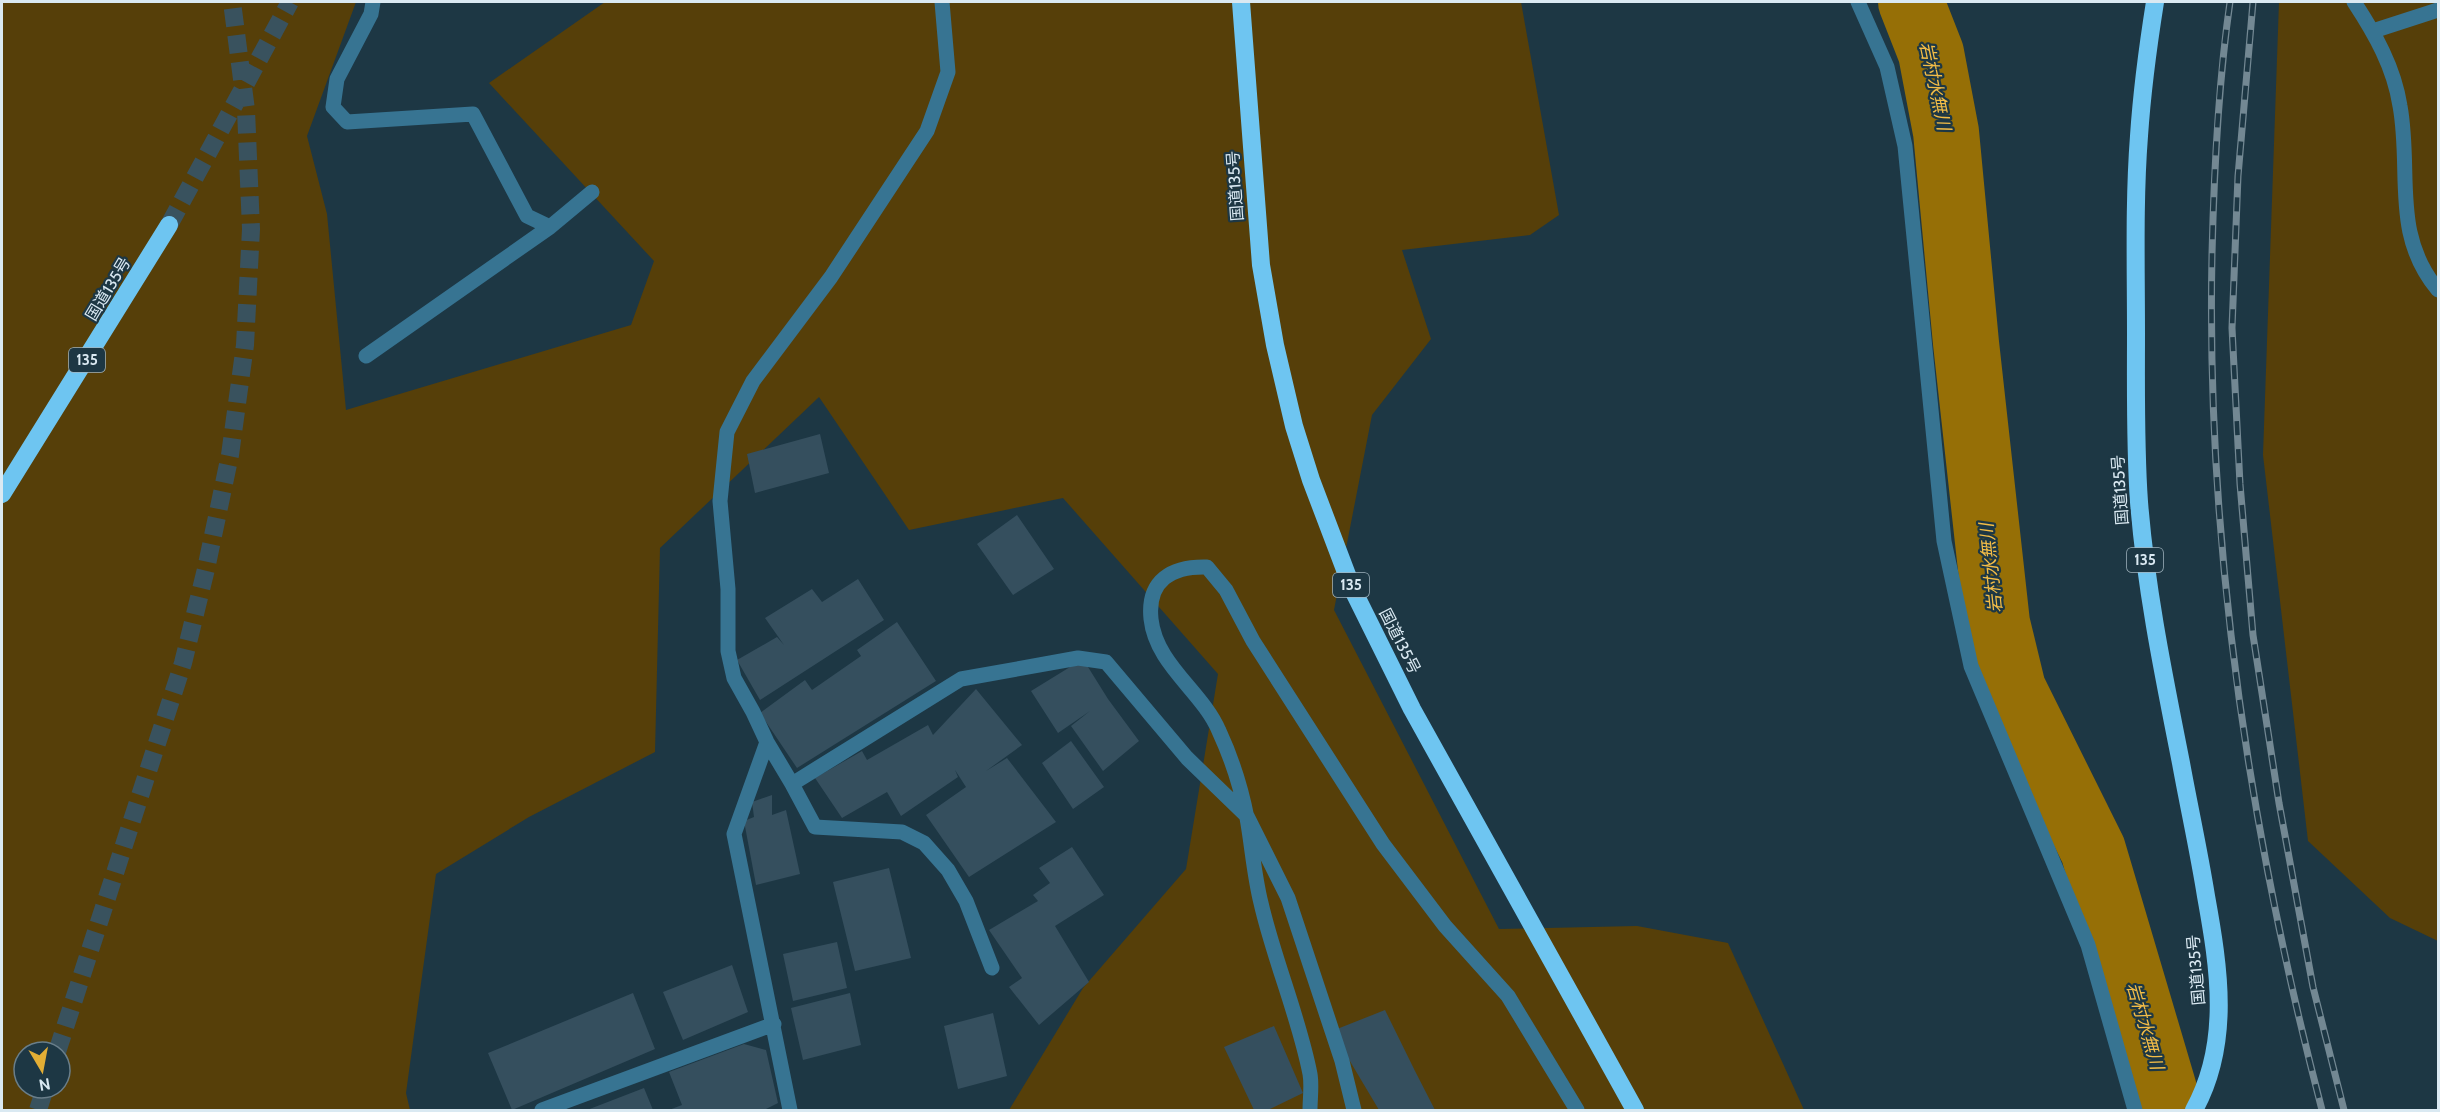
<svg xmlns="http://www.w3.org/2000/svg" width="2440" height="1112" viewBox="0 0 2440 1112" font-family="Cabin,'Noto Sans JP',sans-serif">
<rect width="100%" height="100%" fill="#1d3744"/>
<!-- green -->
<path fill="#563f09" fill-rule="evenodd" d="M2 2H356L307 136 327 214 346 410 631 325 654 261 489 83 605 2H1521L1559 215 1530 235 1402 250 1431 339 1372 415 1334 610 1499 929 1637 926 1728 943 1804 1110H1009L1083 988 1186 869 1218 674 1063 498 909 530 819 397 660 548 655 752 529 817 436 874 406 1093 410 1110H2ZM24 1052H60V1088H24Z
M2279 2H2438V941L2390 918 2308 841 2263 455Z"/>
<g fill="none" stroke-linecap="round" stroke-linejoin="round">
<!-- river -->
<path stroke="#966f06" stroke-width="66" d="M1911 2 1931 53 1946 132 1966 343 1997 623 2013 689 2093 850 2170 1110"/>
</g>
<!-- building -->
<path fill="#354f5e" d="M820 434 829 473 755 493 747 454Z
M1017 515 1054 569 1013 595 977 544Z
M858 579 884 620 760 700 737 660 777 637 784 645 765 618 812 589 822 602Z
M897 622 936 681 797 768 760 713 805 680 812 690 861 656 857 650Z
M1083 659 1108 699 1139 741 1103 771 1071 726 1090 711 1058 733 1031 691Z
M976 689 1022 745 986 771 1007 758 1056 822 969 877 926 815 966 787 955 770 958 777 901 816 887 792 842 818 815 778 862 751 867 760 928 725 933 735Z
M1071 741 1104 787 1073 809 1042 763Z
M772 795V815L786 810 800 874 756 885 744 821 754 817 752 802Z
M1072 847 1104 895 1055 926 1089 982 1039 1025 1009 987 1022 978 989 930 1038 901 1033 895 1050 883 1039 868Z
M889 868 911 958 855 971 833 882Z
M837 942 847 988 793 1001 783 954Z
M732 965 748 1012 683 1040 663 992Z
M633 993 655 1049 512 1110 488 1053Z
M850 993 861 1045 803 1060 791 1008Z
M1385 1010 1415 1071 1435 1110H1379L1332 1031Z
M993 1013 1007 1076 958 1089 944 1026Z
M1274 1026 1303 1093 1268 1110H1254L1224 1047Z
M744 1044 766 1050 778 1103 764 1110H669L682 1105 669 1072Z
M644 1088 653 1110H587Z"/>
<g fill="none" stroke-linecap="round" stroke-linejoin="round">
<!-- highway-tunnel -->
<path stroke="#39525e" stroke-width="18" stroke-dasharray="18 9" stroke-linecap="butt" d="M169 225 290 2
M57 1052 183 663 206 569 230 455 245 345 251 229 246 110 232 2
M38 1110 45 1088"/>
<!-- street -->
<path stroke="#377492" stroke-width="15" d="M373 2 371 14 337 79 333 107 347 122 473 114 527 216 550 227 592 192
M942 2 948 72 927 131 831 277 753 381 727 432 720 501 728 589V651L734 678 753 712 767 742 792 784 815 827 902 832 924 843 948 870 966 901 992 968
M1858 2 1887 67 1905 146 1944 541 1971 666 2088 945 2135 1110
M2354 2C2375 34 2394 67 2400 106 2412 172 2391 234 2438 290
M2373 31 2438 10
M366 356 550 227
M767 742 734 834 790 1110
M792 784 961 679 1078 658 1106 662 1187 758 1247 816 1288 898 1342 1061 1354 1110
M542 1110 774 1024
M1310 1110C1310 1099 1312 1085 1310 1074 1299 1017 1274 960 1261 903 1254 875 1252 846 1247 818 1241 787 1232 759 1219 731 1202 691 1156 665 1151 619 1147 580 1172 566 1207 567L1226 590 1253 641 1383 844 1445 926 1508 996 1577 1110"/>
<!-- highway -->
<path stroke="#6ec5f1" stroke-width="18" d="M1241 2 1261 265 1275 345 1294 426 1311 480 1352 588 1412 709 1635 1110
M2155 2C2148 46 2142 91 2139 136 2134 201 2136 267 2136 333 2136 389 2135 446 2139 502 2146 590 2164 677 2181 763 2189 807 2199 852 2206 896 2219 968 2231 1043 2194 1110
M2 494 169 225"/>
<defs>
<path id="rail" d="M2230 2C2218 85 2214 170 2212 254 2206 543 2249 831 2322 1110
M2253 2 2238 176 2232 328 2240 484 2253 635 2279 803 2313 987 2344 1110"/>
</defs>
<!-- rail casing -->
<use href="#rail" stroke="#738893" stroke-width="7"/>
<!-- rail -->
<use href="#rail" stroke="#1d3744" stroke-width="4.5" stroke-dasharray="14" stroke-linecap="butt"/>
</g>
<g text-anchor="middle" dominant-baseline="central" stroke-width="4.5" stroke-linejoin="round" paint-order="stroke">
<!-- shield labels -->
<g fill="#1d3744" stroke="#a1b4be" stroke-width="1.5">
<rect x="69" y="348" width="36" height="24" rx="4.5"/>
<rect x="2127" y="548" width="36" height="24" rx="4.5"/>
<rect x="1333" y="573" width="36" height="24" rx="4.5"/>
</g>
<g font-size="15" font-weight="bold" fill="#dae9f2">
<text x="87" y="360">135</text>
<text x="2145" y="560">135</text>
<text x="1351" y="585">135</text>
</g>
<!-- street labels -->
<g font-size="16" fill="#dae9f2" stroke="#1d3744">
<text transform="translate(1235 186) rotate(-94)">国道135号</text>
<text transform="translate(108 289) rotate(-59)">国道135号</text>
<text transform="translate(2120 490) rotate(-94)">国道135号</text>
<text transform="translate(1400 641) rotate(63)">国道135号</text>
<text transform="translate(2196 970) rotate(-95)">国道135号</text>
</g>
<!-- water labels -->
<g font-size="18" font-style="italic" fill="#f3bd47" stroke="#1d3744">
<text transform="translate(1935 86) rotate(78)">岩村水無川</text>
<text transform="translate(1991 568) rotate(-96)">岩村水無川</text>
<text transform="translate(2145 1026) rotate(74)">岩村水無川</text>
</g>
</g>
<!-- border -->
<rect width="2440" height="1112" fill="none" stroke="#dae9f2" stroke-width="6"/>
<!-- north arrow -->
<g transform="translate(42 1070) rotate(170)"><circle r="28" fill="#1d3744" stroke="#697e8a" stroke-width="1.5"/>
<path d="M0-4.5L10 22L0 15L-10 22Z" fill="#e3ae35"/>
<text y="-9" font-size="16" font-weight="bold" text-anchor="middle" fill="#dae9f2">N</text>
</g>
</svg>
